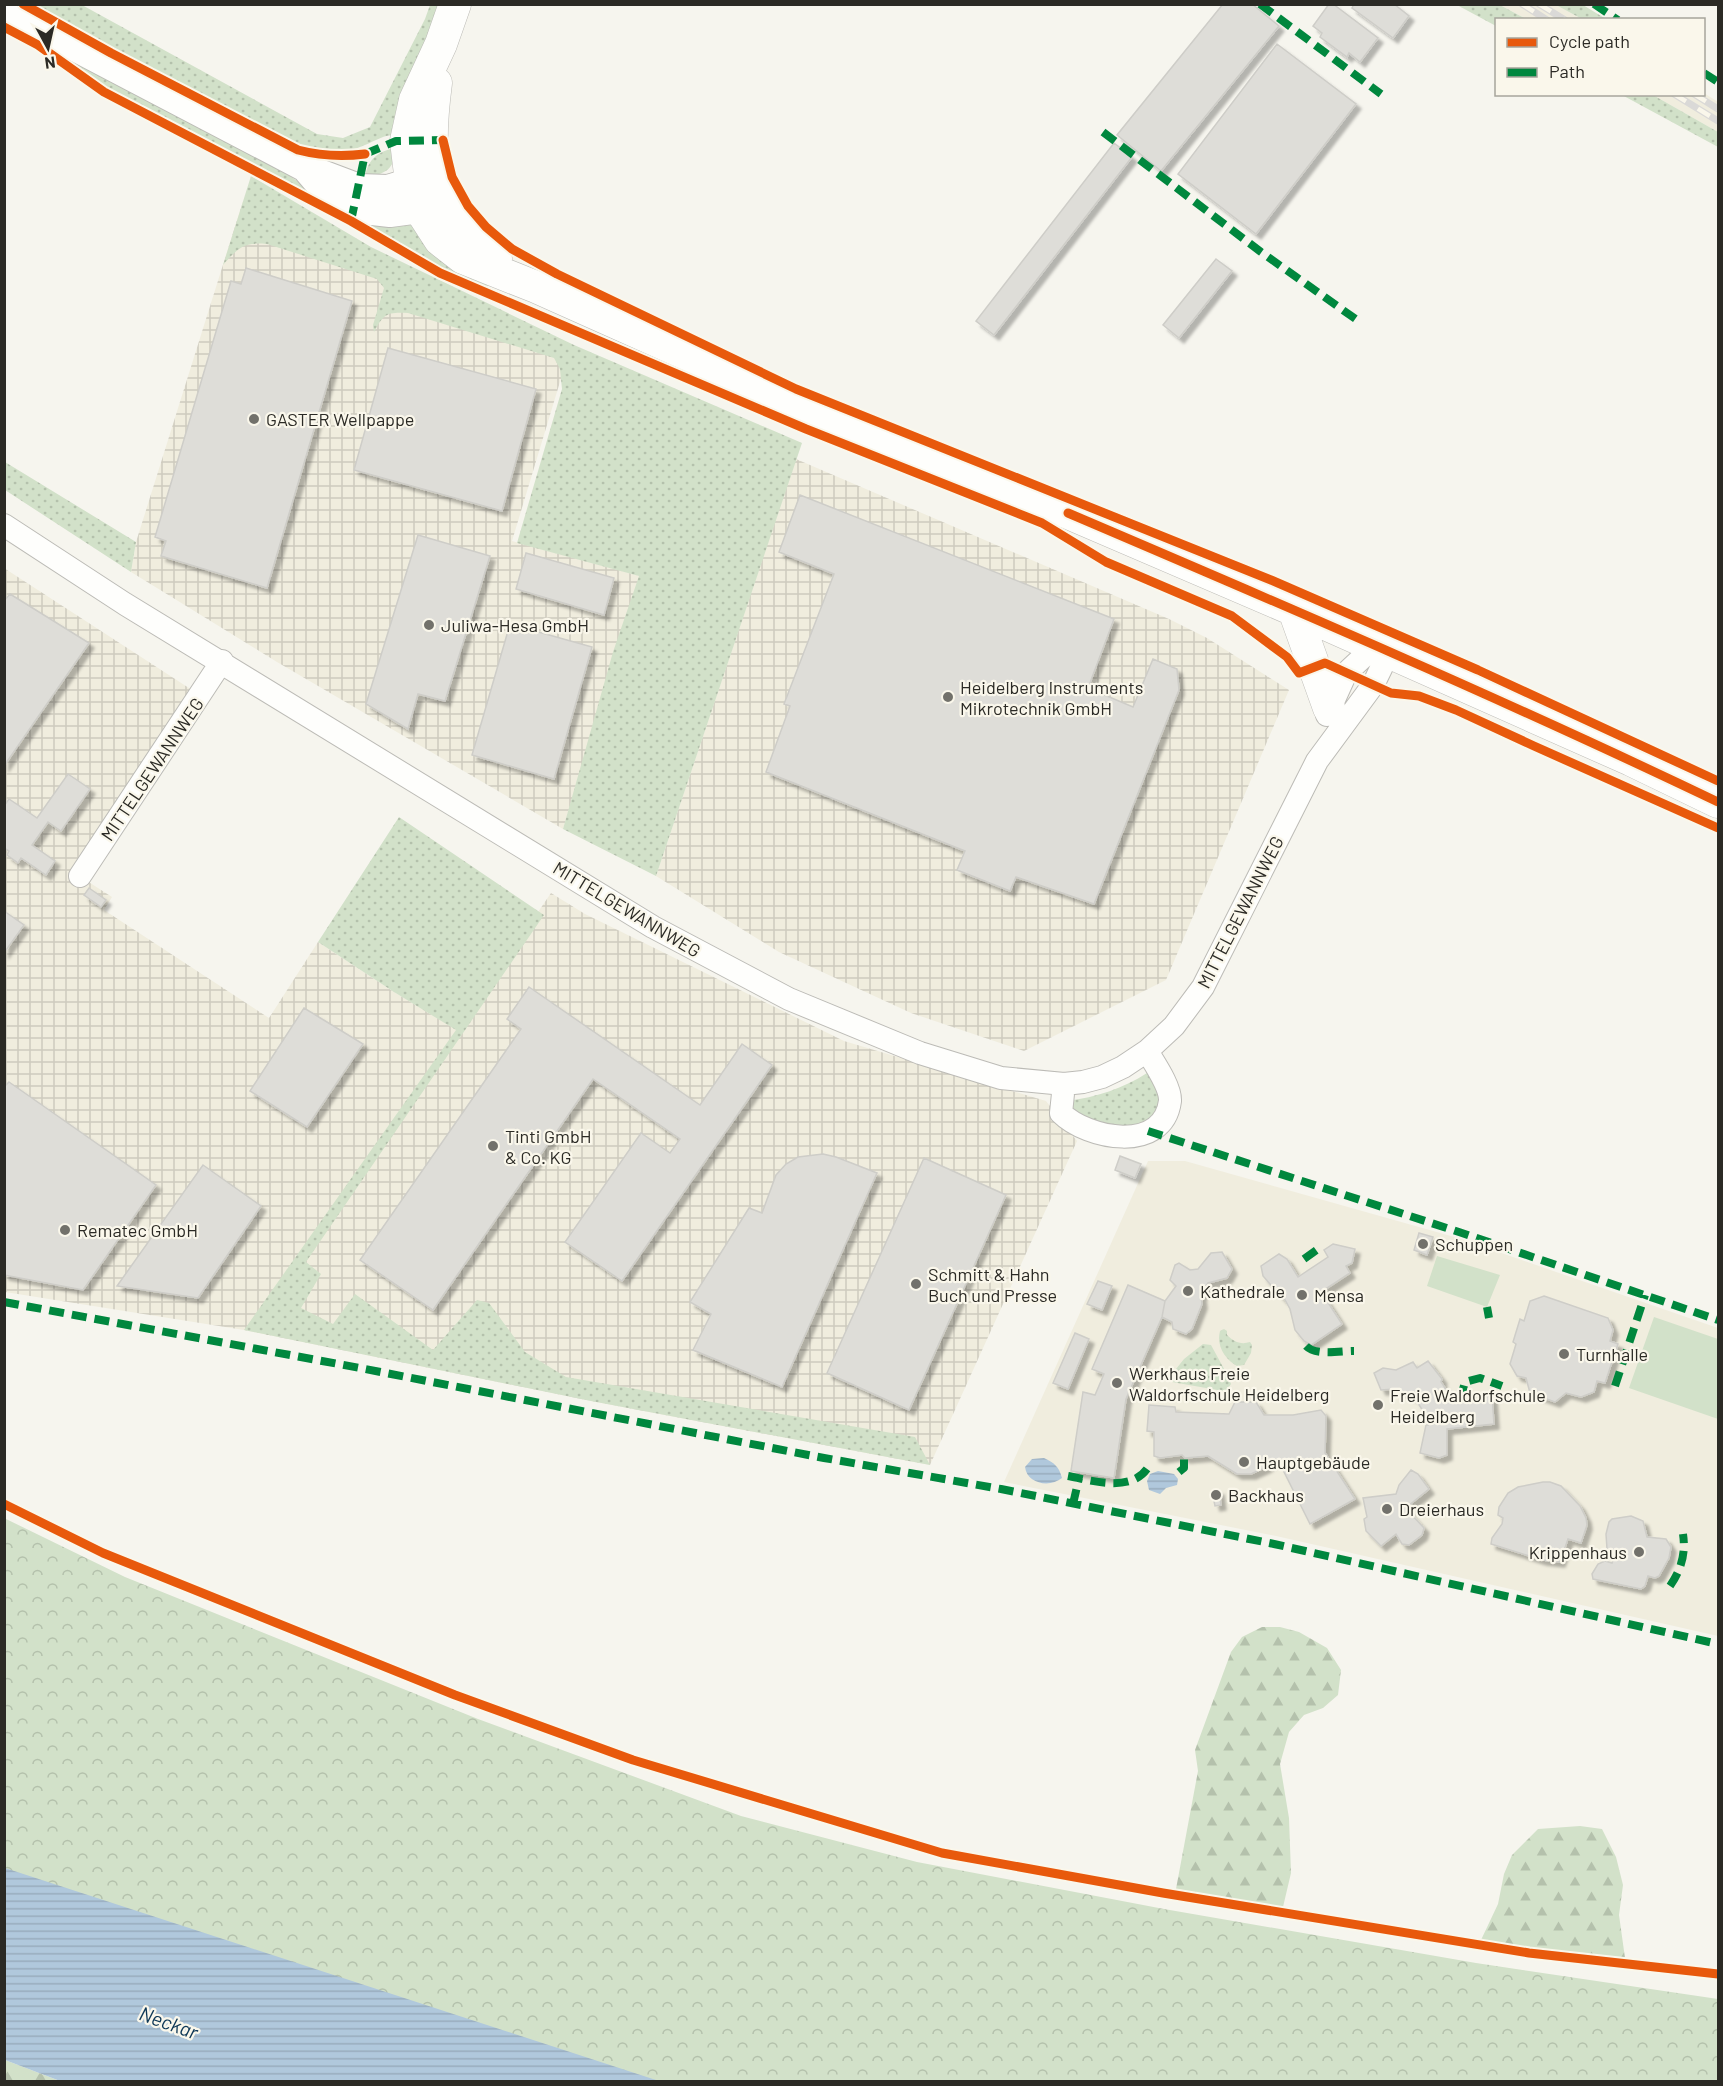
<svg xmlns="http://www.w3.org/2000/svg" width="1723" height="2086" viewBox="0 0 1723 2086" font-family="Barlow,sans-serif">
<defs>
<pattern id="industrial-grid" width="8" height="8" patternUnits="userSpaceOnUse" patternTransform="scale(1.5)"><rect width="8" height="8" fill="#f0edde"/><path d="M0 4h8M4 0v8" fill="none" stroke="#cecbbe"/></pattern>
<pattern id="grass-dots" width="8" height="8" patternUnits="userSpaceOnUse" patternTransform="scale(1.5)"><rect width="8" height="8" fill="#d2e1c9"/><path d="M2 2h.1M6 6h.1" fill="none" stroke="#b4c1ac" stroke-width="1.8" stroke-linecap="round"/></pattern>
<pattern id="forest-firs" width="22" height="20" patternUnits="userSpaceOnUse" patternTransform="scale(1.5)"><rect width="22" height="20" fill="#d2e1c9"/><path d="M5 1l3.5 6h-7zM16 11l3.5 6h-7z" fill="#b4c1ac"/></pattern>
<pattern id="park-crowns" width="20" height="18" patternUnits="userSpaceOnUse" patternTransform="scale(1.5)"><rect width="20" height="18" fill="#d2e1c9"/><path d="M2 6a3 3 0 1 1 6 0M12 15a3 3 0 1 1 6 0" fill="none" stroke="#b4c1ac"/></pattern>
<pattern id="water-rules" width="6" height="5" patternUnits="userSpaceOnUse" patternTransform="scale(1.5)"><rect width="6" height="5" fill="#b0c8dc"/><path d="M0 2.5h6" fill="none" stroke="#98acbd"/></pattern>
<filter id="shadow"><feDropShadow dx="5" dy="5" stdDeviation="1.5" flood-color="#0004"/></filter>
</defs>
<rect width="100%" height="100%" fill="#f6f5ee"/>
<!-- built -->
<path fill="#f0edde" d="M1500 5H1556L1582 19H1526Z
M1704 93 1718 102V132L1653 95 1704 94Z
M1148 1161H1185L1458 1238 1718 1328V1636L1276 1536 1004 1482Z"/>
<!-- industrial -->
<path fill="url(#industrial-grid)" d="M243 201 569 352 512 541 640 576 563 829 277 662 131 572 136 542Z
M796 459 1169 619 1207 638 1289 690 1166 980 1024 1051 911 1013 779 952 656 876Z
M4 568 192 690 70 870 112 897 104 910 269 1018 318 942 394 992 457 1030 551 893 585 914 844 1041 1046 1101 1077 1141 930 1465 591 1401 244 1330 5 1292Z"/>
<!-- grass -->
<path fill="url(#grass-dots)" d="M32 5H82L317 134 343 138 370 127 425 19 430 5H448L396 135C383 135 377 140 365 145 343 155 322 154 299 148L110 49Z
M1457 5H1500L1526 19 1496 20V26Z
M1556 5H1583L1606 19H1582Z
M39 42 275 165 326 202 335 211 94 82Z
M1622 95H1653L1718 132V147Z
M396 148C394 170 386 174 365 177 368 159 378 151 396 148Z
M251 176 371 247 574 345 802 443 656 876 563 829 613 652 639 576 517 543 562 389 560 369 554 358 408 313C386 312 384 314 374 332L373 325 384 288 377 279 267 244C243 242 239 247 223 265Z
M400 216 488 281 487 290 441 270 364 225 361 218Z
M5 462 136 542 131 572 5 490Z
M399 817 544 915 306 1262 321 1274 301 1308 333 1324 355 1294 433 1350 477 1300 489 1303 525 1352 566 1377 915 1437 930 1465 591 1401 244 1330 456 1030 394 992 318 942Z
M1147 1073C1159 1087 1163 1100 1156 1117L1123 1131 1069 1111 1067 1101C1097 1097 1122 1089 1147 1073Z
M1224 1329 1227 1331V1335C1234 1342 1241 1345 1250 1342L1252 1345 1251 1353 1244 1365 1237 1366C1225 1359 1216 1346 1220 1331Z
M1203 1344 1211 1345 1229 1378 1231 1384 1227 1390 1223 1391 1172 1382V1374L1184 1359Z"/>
<!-- forest -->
<path fill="url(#forest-firs)" d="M1262 1627H1280L1299 1632 1327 1648 1341 1670 1338 1695 1323 1708 1304 1715 1289 1732 1280 1764 1289 1818 1291 1873 1283 1907 1176 1889 1198 1771 1195 1750 1231 1652 1242 1637Z
M1580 1826 1602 1829 1616 1857 1623 1885 1619 1915 1625 1958 1537 1949 1481 1940 1498 1904 1504 1874 1512 1855 1538 1829Z
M5 2060 60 2081H5Z"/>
<!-- park -->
<path fill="url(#park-crowns)" d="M4 1518 125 1577 478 1719 741 1816 917 1862 1164 1909 1476 1963 1718 1999V2081H300L5 1973Z"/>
<!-- pitch -->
<path fill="#d2e1c9" d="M1437 1256 1500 1275 1487 1307 1427 1286Z
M1654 1317 1718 1339V1419L1629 1388Z"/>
<!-- water -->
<path fill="url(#water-rules)" d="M1044 1458C1054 1463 1059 1466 1062 1478 1050 1488 1027 1484 1025 1467L1032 1459Z
M1158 1471 1174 1474 1178 1479 1177 1485 1166 1488 1160 1494 1149 1490 1147 1481 1150 1474Z
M5 1868 656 2080 666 2081H60L5 2060Z"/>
<!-- building -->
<path fill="#deddd8" stroke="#cecdc8" stroke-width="1.5" filter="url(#shadow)" d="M1223 4H1252L1279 26 1161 171 1117 135Z
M1329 4H1333L1378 38 1360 62 1349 53 1347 57 1320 37 1322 33 1313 26Z
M1354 4H1394L1409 16 1393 38 1352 8Z
M1277 44 1356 104 1256 234 1178 174Z
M1114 143 1132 157 994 335 976 321Z
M1216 259 1232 271 1179 338 1163 325Z
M246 268 352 301 267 588 161 556 166 541 155 537 231 281 241 284Z
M388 348 536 389 502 511 354 470Z
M800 495 1114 619 1088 688 1133 707 1153 659 1177 669 1179 690 1094 904 1016 877 1010 891 957 870 965 851 766 772 790 706 784 704 834 574 779 552Z
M418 535 490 556 445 701 418 694 408 729 366 704Z
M526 553 614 578 604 615 516 589Z
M10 594 89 643 4 766V601Z
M510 624 592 647 554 779 472 755Z
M68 774 90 789 61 831 48 822 32 845 55 861 46 875 21 858 18 863 7 855 9 851 4 848V806L9 799 37 818Z
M89 888 106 900 101 907 84 895Z
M4 911 24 925 4 953Z
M529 987 700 1105 742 1044 772 1065 622 1281 565 1242 641 1133 670 1153 680 1139 593 1079 433 1310 360 1260 521 1029 507 1019Z
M304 1008 363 1044 307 1127 250 1091Z
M9 1082 156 1185 83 1290 4 1275V1087Z
M823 1154 836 1157 877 1173 782 1387 693 1350 711 1314 690 1302 749 1208 762 1213 776 1175 786 1164 798 1157Z
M1120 1156 1141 1164 1135 1178 1115 1170Z
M924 1158 1006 1195 909 1410 827 1373Z
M203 1165 261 1206 198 1298 117 1286Z
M1419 1233 1433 1237 1427 1255 1414 1250Z
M1333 1244 1355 1249 1352 1263 1346 1266 1350 1273 1321 1292 1342 1324 1311 1345 1304 1341 1295 1330 1290 1309 1284 1298 1283 1299 1263 1276 1261 1266 1279 1254 1287 1259 1298 1277 1328 1257 1324 1250Z
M1222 1252 1232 1269 1227 1278 1208 1283 1201 1295 1202 1304 1192 1329 1186 1334 1173 1329 1172 1322 1162 1317 1165 1301 1176 1286 1170 1280 1175 1265 1179 1263 1190 1270 1198 1269 1211 1253Z
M1098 1281 1112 1286 1102 1310 1087 1304Z
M1128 1285 1165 1301 1162 1317 1126 1399 1114 1478 1071 1471 1083 1392 1095 1395 1104 1374 1092 1369Z
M1544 1296 1608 1318 1613 1330 1610 1341 1618 1344 1605 1383 1597 1381 1594 1392 1581 1397 1566 1393 1555 1402 1530 1393 1526 1378 1517 1376 1510 1364 1516 1344 1513 1342 1520 1319 1524 1321 1530 1301Z
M1075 1333 1089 1339 1068 1389 1053 1383Z
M1428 1361 1442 1379 1441 1382 1453 1400 1492 1396 1494 1424 1447 1429V1455L1439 1458 1420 1453 1426 1425H1428L1426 1416 1415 1398 1394 1389 1381 1390 1374 1373 1383 1368 1396 1370 1413 1362 1417 1368Z
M1235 1402H1256L1264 1415H1293L1321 1410 1326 1416 1325 1453 1355 1499 1310 1524 1280 1464 1275 1459 1266 1467 1251 1474H1237L1208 1456 1185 1458 1182 1455 1160 1458 1154 1456V1432L1147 1431 1149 1405 1175 1407 1176 1412 1229 1414Z
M1411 1470 1418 1474 1429 1489 1408 1506 1409 1512 1424 1528 1422 1535 1409 1545 1402 1544 1396 1534 1381 1546 1366 1531 1364 1519 1367 1517 1363 1498 1396 1494 1399 1485Z
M1543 1482H1550L1561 1486 1580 1506 1586 1518 1587 1525 1581 1543 1568 1539 1560 1562 1542 1560 1491 1544 1492 1538 1502 1524 1503 1518 1498 1515 1499 1507 1508 1493 1518 1487Z
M1219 1490 1221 1505 1215 1506 1212 1492Z
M1631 1516 1643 1521 1647 1537 1666 1539 1671 1547 1669 1558 1659 1576 1655 1578 1648 1576 1645 1586 1641 1589 1593 1579 1592 1574 1598 1564 1605 1561 1612 1563 1615 1555 1607 1551V1549L1606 1534 1609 1522 1612 1519Z"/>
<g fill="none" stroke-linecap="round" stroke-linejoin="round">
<defs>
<path id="minor" d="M4 525 125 604 653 927 789 999 920 1053 1001 1078 1064 1084 1083 1082 1102 1077 1123 1067 1147 1051 1174 1026 1203 987 1317 761 1373 685 1389 652
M1327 715 1346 673 1375 646
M80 876 222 661
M1064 1084 1061 1113C1087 1139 1163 1154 1170 1101 1171 1087 1154 1063 1147 1051"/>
<path id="tertiary" d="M4 10 306 168 359 188 388 189 411 182 433 189
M308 171 332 199 355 209 390 213 420 209 436 195"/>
<path id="secondary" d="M455 4 441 44 415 100 406 141 411 182 420 209 440 240 463 258 536 287 798 404 1068 513 1294 610 1631 760 1718 802
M436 83C430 129 426 182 455 222 466 237 481 248 496 259
M1294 610 1329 708"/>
</defs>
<!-- minor casing -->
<use href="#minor" stroke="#bcbbb6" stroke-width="24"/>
<!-- tertiary casing -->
<use href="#tertiary" stroke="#bcbbb6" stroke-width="30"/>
<!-- secondary casing -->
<use href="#secondary" stroke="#bcbbb6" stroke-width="33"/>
<!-- minor -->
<use href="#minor" stroke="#fefefc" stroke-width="22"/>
<!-- tertiary -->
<use href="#tertiary" stroke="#fefefc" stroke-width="28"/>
<!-- secondary -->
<use href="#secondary" stroke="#fefefc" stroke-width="32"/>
<defs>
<path id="rail" d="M1522 4 1547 20
M1539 4 1565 20
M1674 94 1718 121
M1694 94 1718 109"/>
</defs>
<!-- rail casing -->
<use href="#rail" stroke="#dad9d7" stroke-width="7"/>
<!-- rail -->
<use href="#rail" stroke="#faf7eb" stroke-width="4.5" stroke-dasharray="14" stroke-linecap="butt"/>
<!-- quiet -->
<path stroke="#00873e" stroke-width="8" stroke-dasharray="15 8" stroke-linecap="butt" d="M1260 4 1381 94
M1594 4 1618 20
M1704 73 1718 82
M1103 132 1261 252 1357 320
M351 221 365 154 396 141 443 140 444 142
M1148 1131 1459 1232 1718 1320
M1304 1259 1318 1249
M4 1302 360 1368 824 1458 1001 1489 1274 1544 1718 1644
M1487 1307 1489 1318
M1306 1346C1316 1356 1340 1351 1354 1351
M1615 1386 1645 1295
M1460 1400 1465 1382 1480 1378 1502 1386
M1179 1472 1184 1468V1457
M1068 1476C1094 1481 1135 1494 1150 1464
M1073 1504 1079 1478
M1670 1586C1681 1570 1686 1554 1683 1534"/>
<defs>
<path id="cycleway" d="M23 4 111 53 298 150C321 156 341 157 365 154
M4 27 38 45 104 92 351 221 440 273 806 429 1042 523 1106 562 1232 616 1287 657 1299 673 1325 663 1391 693 1419 696 1456 710 1534 746 1718 828
M443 140 452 177 468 206 486 227 512 249 557 274 796 389 1271 580 1478 670 1718 781
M1068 513C1286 606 1505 700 1718 802
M4 1504 103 1553 455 1695 633 1760 942 1853 1163 1893 1529 1953 1718 1974"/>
</defs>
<!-- cycleway casing -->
<use href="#cycleway" stroke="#faf7eb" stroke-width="13"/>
<!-- cycleway -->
<use href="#cycleway" stroke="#e8590c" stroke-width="9"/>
</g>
<!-- markers -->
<g fill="#72716b" stroke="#faf7eb" stroke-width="2">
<circle cx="254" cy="419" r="6"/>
<circle cx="429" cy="625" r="6"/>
<circle cx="948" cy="697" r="6"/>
<circle cx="493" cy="1146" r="6"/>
<circle cx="65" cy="1230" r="6"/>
<circle cx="1423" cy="1244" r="6"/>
<circle cx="916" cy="1284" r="6"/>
<circle cx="1188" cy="1291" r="6"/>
<circle cx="1302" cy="1295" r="6"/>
<circle cx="1564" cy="1354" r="6"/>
<circle cx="1117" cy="1383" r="6"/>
<circle cx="1378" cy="1405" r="6"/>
<circle cx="1244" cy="1462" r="6"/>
<circle cx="1216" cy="1495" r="6"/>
<circle cx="1387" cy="1509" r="6"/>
<circle cx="1639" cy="1552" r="6"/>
</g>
<g text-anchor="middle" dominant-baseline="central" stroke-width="4.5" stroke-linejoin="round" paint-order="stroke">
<!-- poi labels -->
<g font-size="18" fill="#2b2a25" stroke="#faf7eb" text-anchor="start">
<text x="266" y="419">GASTER Wellpappe</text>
<text x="441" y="625">Juliwa-Hesa GmbH</text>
<text x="960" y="687">Heidelberg Instruments<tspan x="960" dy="21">Mikrotechnik GmbH</tspan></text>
<text x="505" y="1136">Tinti GmbH<tspan x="505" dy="21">&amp; Co. KG</tspan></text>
<text x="77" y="1230">Rematec GmbH</text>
<text x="1435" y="1244">Schuppen</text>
<text x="928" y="1274">Schmitt &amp; Hahn<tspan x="928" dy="21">Buch und Presse</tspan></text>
<text x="1200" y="1291">Kathedrale</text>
<text x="1314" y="1295">Mensa</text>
<text x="1576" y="1354">Turnhalle</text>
<text x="1129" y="1373">Werkhaus Freie<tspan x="1129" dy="21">Waldorfschule Heidelberg</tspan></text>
<text x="1390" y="1395">Freie Waldorfschule<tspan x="1390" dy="21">Heidelberg</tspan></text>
<text x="1256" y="1462">Hauptgebäude</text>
<text x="1228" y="1495">Backhaus</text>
<text x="1399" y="1509">Dreierhaus</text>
<text x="1627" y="1552" text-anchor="end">Krippenhaus</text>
</g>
<!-- street labels -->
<g font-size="18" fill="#2b2a25" stroke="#faf7eb">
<text transform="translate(152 769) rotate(-56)">MITTELGEWANNWEG</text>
<text transform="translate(627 909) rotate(31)">MITTELGEWANNWEG</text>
<text transform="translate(1240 912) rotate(-63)">MITTELGEWANNWEG</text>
</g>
<!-- water labels -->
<g font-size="20" font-style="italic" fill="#0d3756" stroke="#faf7eb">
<text transform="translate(169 2022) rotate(20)">Neckar</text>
</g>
</g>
<!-- border -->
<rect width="1723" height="2086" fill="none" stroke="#2b2a25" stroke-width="12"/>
<!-- legend -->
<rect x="1495" y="18" width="210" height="78" fill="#faf7eb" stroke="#a7a59c" stroke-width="1.5"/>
<rect x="1507" y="38" width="30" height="9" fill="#e8590c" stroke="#a7a59c" stroke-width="1.5"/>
<text x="1549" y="48" font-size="18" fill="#2b2a25">Cycle path</text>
<rect x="1507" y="68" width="30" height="9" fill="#00873e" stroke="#a7a59c" stroke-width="1.5"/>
<text x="1549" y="78" font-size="18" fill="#2b2a25">Path</text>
<!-- north arrow -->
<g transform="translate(48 48) rotate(172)" stroke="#faf7eb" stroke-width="4.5" paint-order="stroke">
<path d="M0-4.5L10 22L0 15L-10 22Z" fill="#2b2a25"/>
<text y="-9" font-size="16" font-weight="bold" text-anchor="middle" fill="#2b2a25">N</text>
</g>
</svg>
